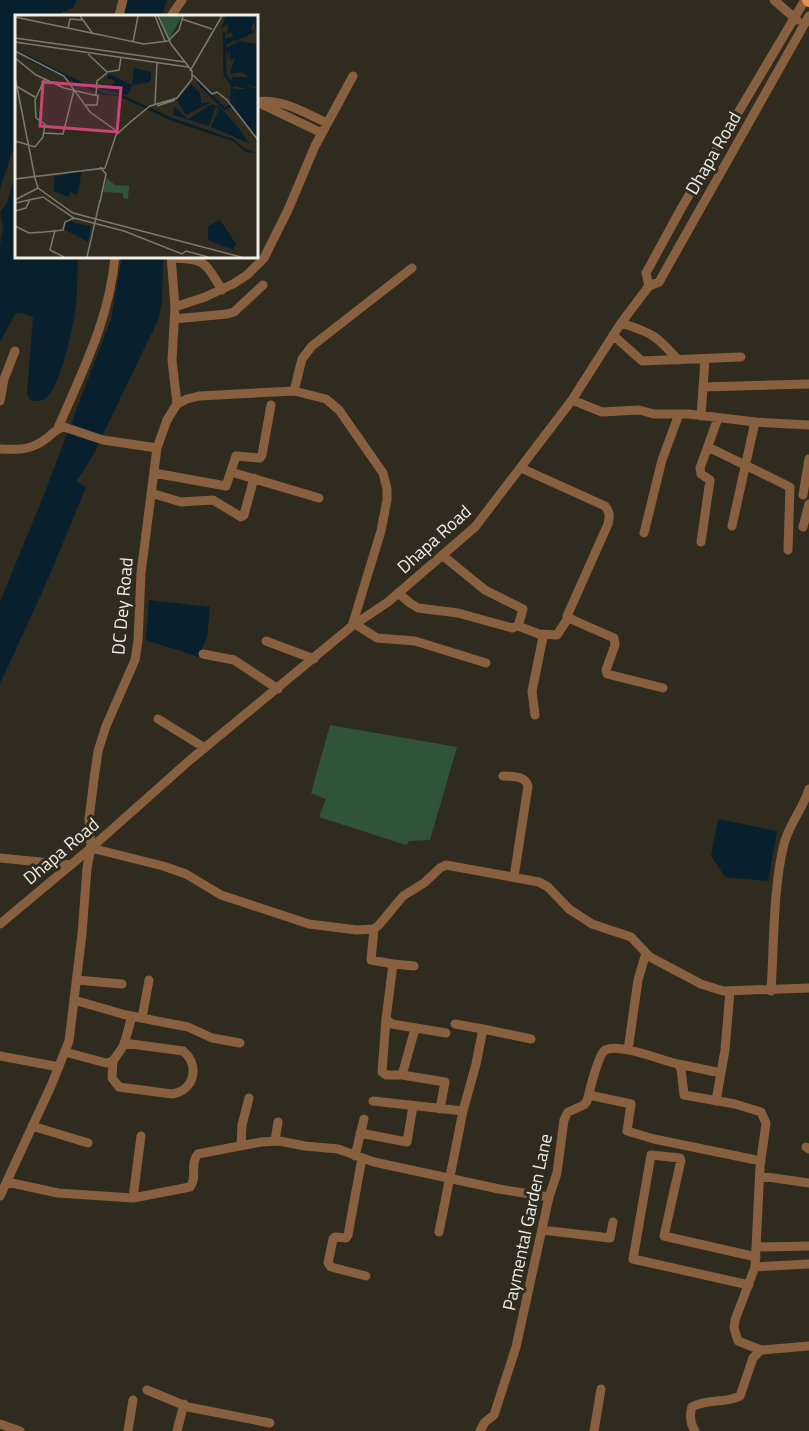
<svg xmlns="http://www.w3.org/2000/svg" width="809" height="1431" viewBox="0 0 809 1431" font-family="'Titillium Web',sans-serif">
<rect width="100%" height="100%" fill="#2f2c1f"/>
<!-- green -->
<path fill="#2f5437" d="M330 725 457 747 430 840 409 841 406 845 319 817 326 799 311 793Z"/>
<!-- water -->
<path fill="#081f2d" d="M0 0H77L73 8 62 12 59 16H16V141L0 189Z
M126 0H167L162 16H122Z
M16 171V256L78 257C77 275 78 294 75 312 72 331 60 390 44 399 40 402 35 401 30 400L27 393 33 317 22 313 15 314 0 342V245L3 228 0 212 7 203Z
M122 257H163L162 301 158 320 93 455 76 482 86 487 48 579 0 684V602L43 497 111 319Z
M149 600 210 607 207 636 199 657 146 640Z
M718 819 777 831 768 881 725 877 711 856Z"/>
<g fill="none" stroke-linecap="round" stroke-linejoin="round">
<!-- minor -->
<path stroke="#89603f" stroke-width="9" d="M774 0 797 20
M119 16 123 0
M171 16 182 0
M256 102C282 98 305 113 327 123
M259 103 322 133
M171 256 175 307 172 360 177 404
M171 258C206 259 204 261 222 290
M649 286 646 273 682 207 805 0
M175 307 205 297 233 284 247 275 264 258 288 210 315 146 353 76
M174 319 227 314 234 312 263 285
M621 323C652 333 656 335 678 360
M613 335 642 361 741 357
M703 387 809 384
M294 391 302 359 312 346 412 268
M572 400 602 412 639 410 654 414H689L755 422 809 425
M0 401 4 379 15 351
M701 416 705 359
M58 428C82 372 110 318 115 256
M708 447 790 487 788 550
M0 449C19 450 32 450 47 438 53 433 56 429 64 427L103 440 157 448
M521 468 605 506C610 512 610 516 608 524L567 616 573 620 614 638 615 645 606 670 607 674 663 688
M231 472 319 498
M154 473 226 486 236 456 260 458 262 455 271 405
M151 493 181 502 213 500 241 517 244 515 254 478
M803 495 809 459
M732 526 755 422
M803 527 809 504
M644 533 662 460 679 414
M701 542 710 480 701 474 700 468 718 418
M398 593 410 603 418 608 458 613 512 628 518 626 523 609 485 590 442 555
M355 624 377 638 415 641 486 663
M518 626 539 634 543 637 532 691 535 715
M539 634 557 635 568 618
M266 641 314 659
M203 654 234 660 278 689
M158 719 205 748
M503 776C512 777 525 775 528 786L514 877
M91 848 163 866 186 874 221 895 309 924 357 930 374 929 379 925 403 896 424 883 440 868 446 865 539 882 548 887 569 909 592 924 631 937 650 957 701 984 723 991 809 988
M0 858 71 865
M0 924 91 848 190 760 352 626 388 602 475 527 572 400 621 323 649 286 659 282 809 16
M374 929 371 960 393 964
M414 966 393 964 386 1019 392 1024 446 1033
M77 980 122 984
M771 991C774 944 773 888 784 844 789 824 803 809 809 789
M74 1000 126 1015 188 1027 212 1038 240 1043
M142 1018 149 980
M386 1019 382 1072 386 1075H402
M455 1024 483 1029
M415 1029 402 1075 445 1082 440 1109
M628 1050 638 980 646 953
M65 1052 106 1063 113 1061 124 1045 132 1016
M0 1056 59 1067
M113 1061 112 1078 119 1087 172 1094C195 1090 200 1065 183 1051L124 1043
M678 1064 721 1073
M589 1095 631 1104 627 1131 654 1139 761 1161
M373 1101 463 1111 439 1232
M716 1101 725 1050 730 991
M463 1111 476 1064 483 1029 531 1039
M32 1126 88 1143
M360 1133 407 1142 413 1106
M275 1141 278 1122
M241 1146 242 1125 249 1098
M806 1147 809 1149
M355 1156 364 1119
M362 1158 348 1235 346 1238 335 1237 333 1239 328 1263 331 1267 366 1276
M760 1176 809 1183
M7 1182 58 1193 133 1198 190 1187C198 1177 189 1164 198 1154L261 1142 279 1141 305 1146 338 1149 374 1162 499 1189 549 1197
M0 1196 51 1086 69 1041 82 934 87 868 91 848 89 819 94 779 98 751 106 726 135 660 138 641 141 573 157 448 167 420 177 404 187 399 199 396 294 391 326 399 339 410 383 473 387 489V500L381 531 352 626
M133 1198 141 1136
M542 1230 610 1238 613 1222
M756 1247 809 1246
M755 1267 809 1264
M749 1285 633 1259 651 1155 680 1158 681 1160 664 1236 756 1257
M147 1390 188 1407 270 1423
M0 1424 20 1431
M128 1431 133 1400
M177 1431 184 1404
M480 1431 485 1422 494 1415 516 1347 549 1197 557 1173 564 1120 568 1112 584 1105 587 1101C590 1090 597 1058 604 1051 616 1041 663 1061 678 1064L681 1069 684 1095 735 1104 761 1112 766 1123 760 1167 755 1267 735 1320 734 1328 738 1341 761 1350
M594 1431 601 1389
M695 1431C690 1423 689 1416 692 1407 708 1398 724 1404 740 1396L753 1358 761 1350 809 1346"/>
<!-- major -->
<path stroke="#e69148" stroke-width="12" d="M808 0 809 1"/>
</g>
<g text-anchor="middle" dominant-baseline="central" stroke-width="6" stroke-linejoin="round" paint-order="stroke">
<!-- street labels -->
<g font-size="18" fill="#f0eee6" stroke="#2f2c1f">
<text transform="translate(713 153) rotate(-60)">Dhapa Road</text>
<text transform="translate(434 539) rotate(-42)">Dhapa Road</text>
<text transform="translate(122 606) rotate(-85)">DC Dey Road</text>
<text transform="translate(61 851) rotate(-40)">Dhapa Road</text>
<text transform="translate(527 1222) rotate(-78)">Paymental Garden Lane</text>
</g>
</g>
<!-- overview -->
<g transform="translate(15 15)">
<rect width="243" height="243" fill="#2f2c1f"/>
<path d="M143 1H167L154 24ZM92 163 100 170 114 171 113 184 108 183V178L88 177Z" fill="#2f5437"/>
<path d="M211 1H243V27L239 5 236 16 211 30V23L218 22 216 17 212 21 213 8 206 14ZM224 26 242 29 243 72 217 68V62H233L227 57 215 59 220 42 216 46 214 34 213 46 211 33ZM0 34 88 78 107 80 155 102 218 124 230 134 243 138 231 137 218 126 157 106 104 81 88 80 17 47ZM119 53 136 57 135 67 118 70 112 80 84 74 88 73 87 69 95 72 101 66 92 63 94 59 117 70ZM176 69 185 78 186 88 197 87 171 100 162 85ZM219 74H242L243 124 219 92ZM197 89 201 91 194 111 158 100 159 91 173 104ZM201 91H204L222 111 234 128 196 112 204 94ZM67 155 62 180 56 177 53 182 39 176V162ZM52 202 59 208 76 211 73 227 49 214ZM205 205 221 229 218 235 193 225V211Z" fill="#081f2d"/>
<path fill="none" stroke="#081f2d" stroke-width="3" d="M220 25 239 16M183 67 210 94 217 90V69L210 60 209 17M217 69 243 75"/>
<path fill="none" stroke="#7c7a6f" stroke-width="1.5" d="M65 1 78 19M140 1 150 26M0 2 129 29 153 26 164 15 168 1M167 4 197 14M53 13 55 4 67 5M0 23 170 47M0 27 173 52M118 27 123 1M0 36 49 61 75 97 103 117M73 39 92 57 104 55 106 43M0 43 21 60 49 73 83 81 82 90H71M175 56 207 1M178 60 197 79 202 77 212 85 243 125M0 62 20 163M1 71 20 82M81 80 82 66 92 58M140 89 142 48M142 91 160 85M118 105 135 91 162 83 177 64V56L156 29 143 1M29 118 48 119 59 75M0 126 20 132 28 122 30 109 21 103 20 85 30 63M19 160 23 173 58 198 226 242M0 164 90 153 101 120 120 103M0 185 23 173M85 187 91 159 85 152M0 188 28 182 59 203 109 216 167 239 171 236 193 242M0 196 11 193 15 184M0 211 14 218 29 217 48 215 50 207 59 203M40 215 35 235 49 242M72 242 85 185"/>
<path fill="#cb4377" fill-opacity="0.15" stroke="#cb4377" stroke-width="3" d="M28 67 106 73 102 117 25 111Z"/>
<rect width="243" height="243" fill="none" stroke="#f0eee6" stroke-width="3"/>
</g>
</svg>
